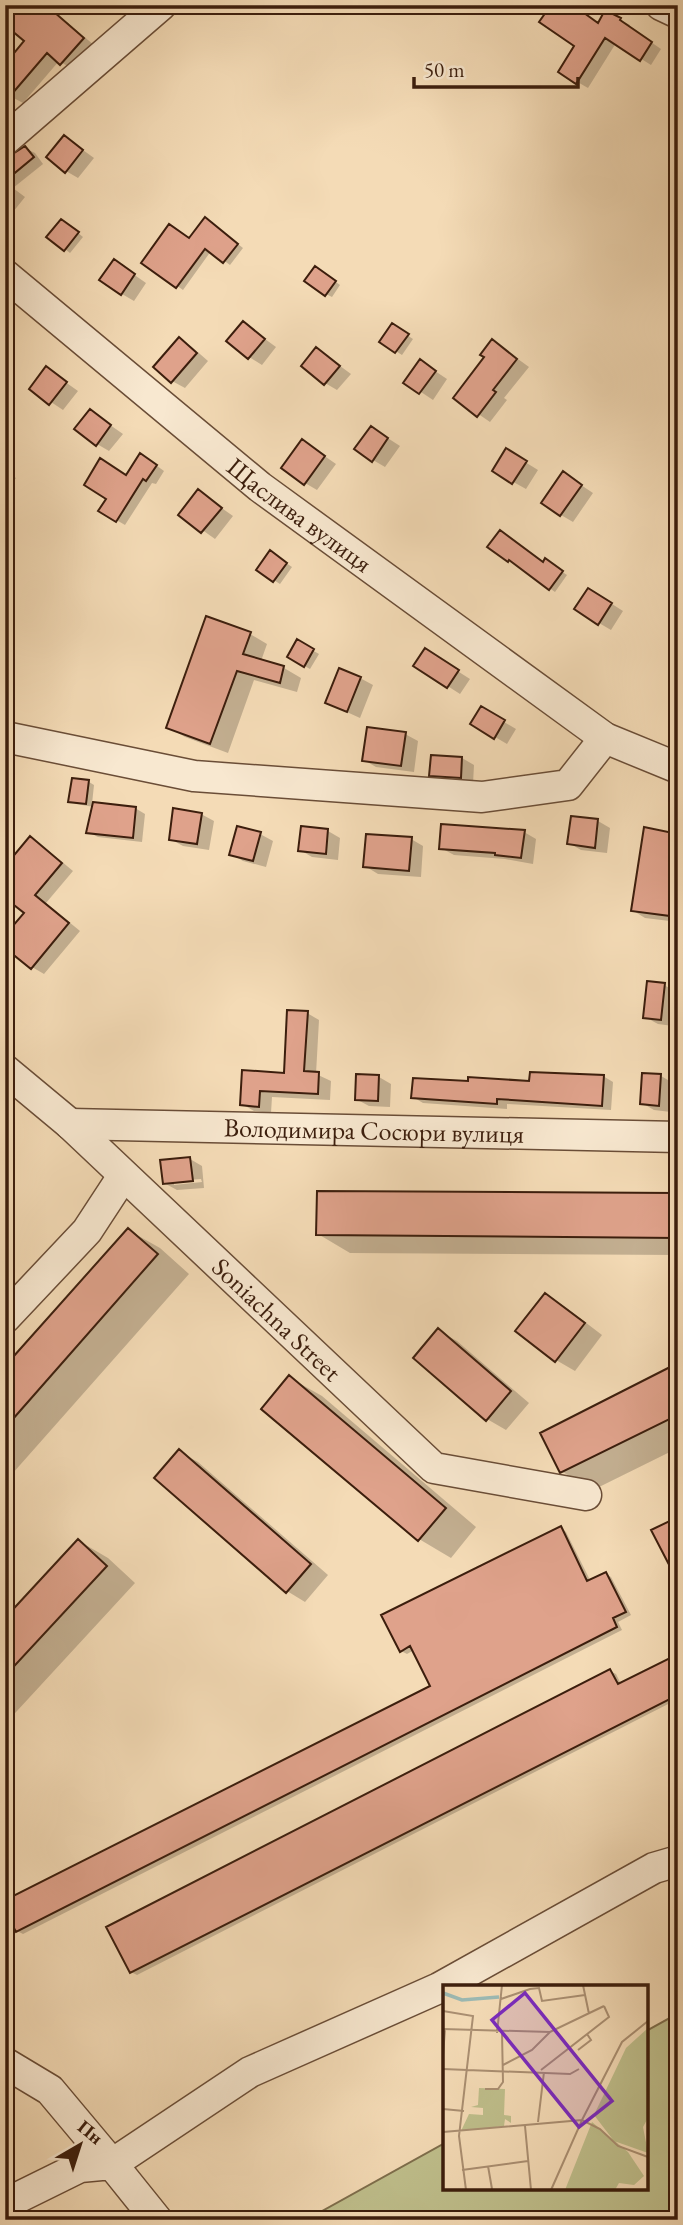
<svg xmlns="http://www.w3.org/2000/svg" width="683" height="2225" viewBox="0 0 683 2225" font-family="'EB Garamond',serif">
<rect width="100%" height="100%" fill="#f4dbb6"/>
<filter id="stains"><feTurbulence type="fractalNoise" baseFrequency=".00286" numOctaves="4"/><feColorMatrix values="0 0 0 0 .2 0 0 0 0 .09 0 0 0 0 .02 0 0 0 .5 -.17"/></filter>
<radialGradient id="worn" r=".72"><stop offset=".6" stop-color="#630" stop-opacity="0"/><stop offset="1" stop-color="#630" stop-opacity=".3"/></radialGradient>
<!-- green -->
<path fill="#bfbf8c" stroke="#7e6e4c" stroke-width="2" d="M675 2015 678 2030V2220H306L445 2143V2188H646V2031Z"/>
<!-- shadow -->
<path fill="#0003" fill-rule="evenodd" d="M606 12 630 25 629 27 661 49 651 65 616 43 588 88 560 72 600 24Z
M56 15 68 23 95 46 74 70 59 61 23 103 10 96Z
M65 137 94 158 78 178 66 171Z
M25 148 35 153 43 164 13 188 25 197 13 212 5 207V164Z
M211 223 243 248 230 265 211 251 183 290 144 262 190 240Z
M67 224 83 237 70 253 65 249Z
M126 269 146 283 134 301 122 294Z
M321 271 340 285 332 297 326 294Z
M243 323 276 347 262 365 249 357 229 340Z
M393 326 413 339 402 355 382 342Z
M180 340 192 347 208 361 185 388 172 381Z
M493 341 529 367 504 398 507 400 490 422 455 398 486 357Z
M5 344 12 350 5 359Z
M317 349 351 374 337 390 325 383Z
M47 369 78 391 63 410 33 390Z
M432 369 447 379 433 400 406 382Z
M90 411 123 434 109 451 97 444Z
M383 435 400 446 385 467 373 460Z
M303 441 336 464 317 490 305 483Z
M507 451 538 470 526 489 494 471Z
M149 460 164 471 156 484 152 483 125 525 101 511 125 476Z
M5 471 16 478 5 493Z
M575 481 593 493 573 522 561 515Z
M199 492 233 516 215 539 180 514Z
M490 546 544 563 551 564 567 575 555 592Z
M276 556 292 567 280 584 258 570Z
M678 565V583L669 576Z
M601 597 623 611 611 630 599 623Z
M250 634 267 644 261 661 284 668 301 678 297 692 254 680 228 753 185 737 168 727Z
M298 642 319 654 310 669 289 657Z
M437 658 470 679 460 694 415 665Z
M360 678 373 685 360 718 327 703Z
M482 709 516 729 507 744 473 724Z
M405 734 418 741 414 772 376 767 364 760Z
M462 758 474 765 473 784 443 782 431 775Z
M89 782 94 785 92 804 135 808 145 814 142 842 98 837 88 832 94 807 76 804 70 801Z
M201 814 214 821 209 850 183 846 170 839Z
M572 818 598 821 610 828 607 853 581 850 569 843Z
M328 831 340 838 338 860 312 857 300 850Z
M524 832 536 839 533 864 505 859 454 855 441 848Z
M260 834 273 841 266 867 243 861 231 854Z
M31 839 43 846 73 871 46 903 80 931 44 974 32 967 26 913Z
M411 839 423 846 421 877 378 874 365 866Z
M678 889V922L645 918 632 910Z
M664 985 676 992 673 1026 658 1024 645 1017Z
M307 1013 319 1020 316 1074 331 1081 330 1100 272 1097 271 1113 254 1111 242 1104 244 1071 285 1074Z
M603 1076 613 1082 611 1110 507 1104V1109L423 1103 413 1097 470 1083H531Z
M661 1076 673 1083 671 1112 654 1110 642 1103Z
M379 1077 391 1084 390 1107 369 1106 356 1099Z
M190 1159 202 1166 204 1188 177 1190 164 1183ZM201 1179 202 1182 174 1185V1181Z
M678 1195V1255L350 1253 318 1234Z
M128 1230 160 1248 189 1274 5 1482V1369Z
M545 1295 564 1306 602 1335 575 1371 556 1360 518 1331Z
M439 1331 457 1341 529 1403 506 1430 487 1419Z
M678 1365V1448L593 1490 561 1471Z
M290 1378 322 1396 476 1527 451 1558 419 1539Z
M180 1452 198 1462 328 1575 305 1602 287 1591Z
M561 1528 566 1532 591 1582 606 1574 611 1577 631 1615 618 1622 622 1630 23 1934 17 1931 433 1687 414 1650 407 1654 401 1651Z
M79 1541 108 1558 135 1583 5 1724V1621Z
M678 1656V1699L137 1975 131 1972 610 1671 616 1674 621 1684Z"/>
<!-- building -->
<path fill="#dfa28b" stroke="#3c1e0d" stroke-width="2" d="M5 5H46L84 38 60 65 47 53 5 102V64L24 41 5 25Z
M551 5H573L598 23 605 10 621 18 620 20 652 42 640 61 605 38 576 84 558 72 574 46 539 22Z
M64 135 83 150 65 173 46 157Z
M25 146 34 157 5 181V159Z
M205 217 238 244 223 263 205 249 176 288 141 263 169 224 189 238Z
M61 219 79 232 64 251 46 237Z
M114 259 135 274 121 295 99 280Z
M315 266 336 281 325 296 304 281Z
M243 321 265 339 248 359 226 341Z
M392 323 409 334 395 353 379 342Z
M179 337 197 353 171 383 153 367Z
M492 339 517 359 493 390 496 392 477 417 453 398 484 357 480 355Z
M316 347 340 366 324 385 301 366Z
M420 359 436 371 419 394 403 383Z
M46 366 67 382 49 405 29 389Z
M90 409 111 425 96 446 74 429Z
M371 426 388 438 372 462 354 449Z
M302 439 325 456 304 485 281 468Z
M506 448 527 461 512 484 492 471Z
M140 453 157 465 146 481 143 479 116 522 98 511 106 499 84 485 100 458 126 475Z
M563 471 582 485 560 516 541 503Z
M198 489 222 508 201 533 178 515Z
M500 530 543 562 545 558 563 571 549 590 509 560 508 562 487 547Z
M270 550 287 563 273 582 256 570Z
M588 588 612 603 598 625 574 609Z
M206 616 251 632 243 654 284 666 280 683 237 671 210 744 166 728Z
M297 639 314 649 304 667 287 657Z
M425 648 459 670 447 688 413 666Z
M339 668 361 677 347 712 325 703Z
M481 706 505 720 494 739 470 724Z
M367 727 406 732 401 766 362 761Z
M431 755 462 757 461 778 429 776Z
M72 778 89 780 86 804 68 802Z
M93 802 136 807 133 838 86 833Z
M173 808 202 813 197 844 169 840Z
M571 816 598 819 595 848 567 844Z
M441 824 525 830 521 858 495 855V853L439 849Z
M237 826 261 832 253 861 229 855Z
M301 826 328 829 326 854 298 851Z
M644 827 678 834V917L631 911Z
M366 834 412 837 409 871 363 867Z
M30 836 62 863 35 895 69 923 31 969 5 948V935L24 913 5 898V866Z
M647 981 665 983 661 1020 643 1018Z
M287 1010 308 1011 304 1071 319 1072 318 1094 260 1091 259 1107 240 1105 242 1070 284 1073Z
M530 1072 604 1075 602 1106 497 1099V1104L411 1098 413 1078 468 1081V1077L529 1081Z
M642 1073 661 1074 659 1106 640 1104Z
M356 1074 379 1075 378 1101 355 1100Z
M190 1157 193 1181 163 1184 160 1160Z
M317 1191 678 1193V1238L316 1235Z
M128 1228 158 1254 5 1428V1366Z
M545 1293 585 1323 555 1362 515 1331Z
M438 1328 511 1391 486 1421 413 1358Z
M678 1363V1415L560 1473 540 1433Z
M289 1375 446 1508 418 1541 261 1409Z
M179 1449 311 1564 286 1593 154 1478Z
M678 1517V1582L651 1530Z
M561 1526 587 1581 606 1572 626 1612 613 1618 617 1627 16 1932 5 1911V1900L430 1686 410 1646 400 1652 381 1615Z
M78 1539 107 1566 5 1676V1618Z
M678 1654V1695L130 1973 106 1927 610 1669 618 1684Z"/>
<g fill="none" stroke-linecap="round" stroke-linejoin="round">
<defs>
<g id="minor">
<path d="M661 5 678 13"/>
<path d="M5 140 161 5"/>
<path id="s1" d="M5 275 260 487 605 738 678 768"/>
<path d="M5 737 194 776 482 797 568 785 605 738"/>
<path id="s2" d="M5 1070 70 1124 434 1468 586 1495"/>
<path id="s3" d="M70 1124 678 1137"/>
<path d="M5 1318 87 1231 123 1176"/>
<path d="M5 2063 50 2090 112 2164 250 2072 439 1988 654 1868 678 1861"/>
<path d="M5 2204 80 2167 112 2164 157 2220"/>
</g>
</defs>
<!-- minor casing -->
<use href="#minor" stroke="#6a4d37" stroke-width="33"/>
<!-- minor -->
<use href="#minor" stroke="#f8e8d0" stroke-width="30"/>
</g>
<g text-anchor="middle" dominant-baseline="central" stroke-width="7" stroke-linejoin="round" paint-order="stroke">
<!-- street labels -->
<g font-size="26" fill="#3c1e0d" stroke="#f8e8d0">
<text stroke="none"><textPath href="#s1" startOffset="380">Щаслива вулиця</textPath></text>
<text stroke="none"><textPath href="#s3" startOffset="304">Володимира Сосюри вулиця</textPath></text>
<text stroke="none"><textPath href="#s2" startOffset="369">Soniachna Street</textPath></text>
</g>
</g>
<!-- overview -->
<g transform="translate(443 1985)">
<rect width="205" height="205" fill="#f4dbb6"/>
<path d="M205 43V133L200 142 205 168 171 156 151 130 183 63ZM36 103 62 104 61 130 68 131V138L62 134 61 141 18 146 26 129 40 130V123L28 122 35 120ZM149 137 185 167 201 191 191 200 176 198 172 205H122Z" fill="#bfbf8c"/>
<path fill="none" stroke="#9cbab4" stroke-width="3.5" d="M0 8 19 15 56 12"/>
<path fill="none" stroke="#aa8f72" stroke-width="2" d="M140 0 146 29M58 14 87 4 96 3 99 16 142 10M0 26 30 31 16 151 23 205M0 44 107 47 161 21M54 48 59 0M135 65 148 55 144 49M0 70 2 44M60 80 89 65 107 47M0 84 127 89 136 84M98 85 166 32 161 21M42 104H55L60 97 59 48M0 124 21 126M95 137 101 87M82 141 88 205M0 147 139 135 179 57 205 36M45 181 49 204M19 185 85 176M108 205 139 135 157 144 175 161 205 172"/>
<path fill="#7b2cbf" fill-opacity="0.15" stroke="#7b2cbf" stroke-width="3.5" d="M82 8 169 116 136 142 49 35Z"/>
<rect width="205" height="205" fill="none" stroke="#3c1e0d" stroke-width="3.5"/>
</g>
<!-- margin -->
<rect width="683" height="2225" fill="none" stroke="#f4dbb6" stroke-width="28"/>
<rect x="7" y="7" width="669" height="2211" fill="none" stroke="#3c1e0d" stroke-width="3.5"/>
<rect x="14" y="14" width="655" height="2197" fill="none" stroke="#3c1e0d" stroke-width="2"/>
<!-- north arrow -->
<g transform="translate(80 2145) rotate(39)" stroke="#f8e8d0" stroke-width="5" paint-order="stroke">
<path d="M0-5L12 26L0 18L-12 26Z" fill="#3c1e0d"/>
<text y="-10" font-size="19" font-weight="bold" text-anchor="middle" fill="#3c1e0d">Пн</text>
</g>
<!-- scale -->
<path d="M414 77v10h164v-10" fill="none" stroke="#3c1e0d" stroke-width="3.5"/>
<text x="424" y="77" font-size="21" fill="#3c1e0d" stroke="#f8e8d0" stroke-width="5" paint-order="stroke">50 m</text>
<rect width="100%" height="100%" filter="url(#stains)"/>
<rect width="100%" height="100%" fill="url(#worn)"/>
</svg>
